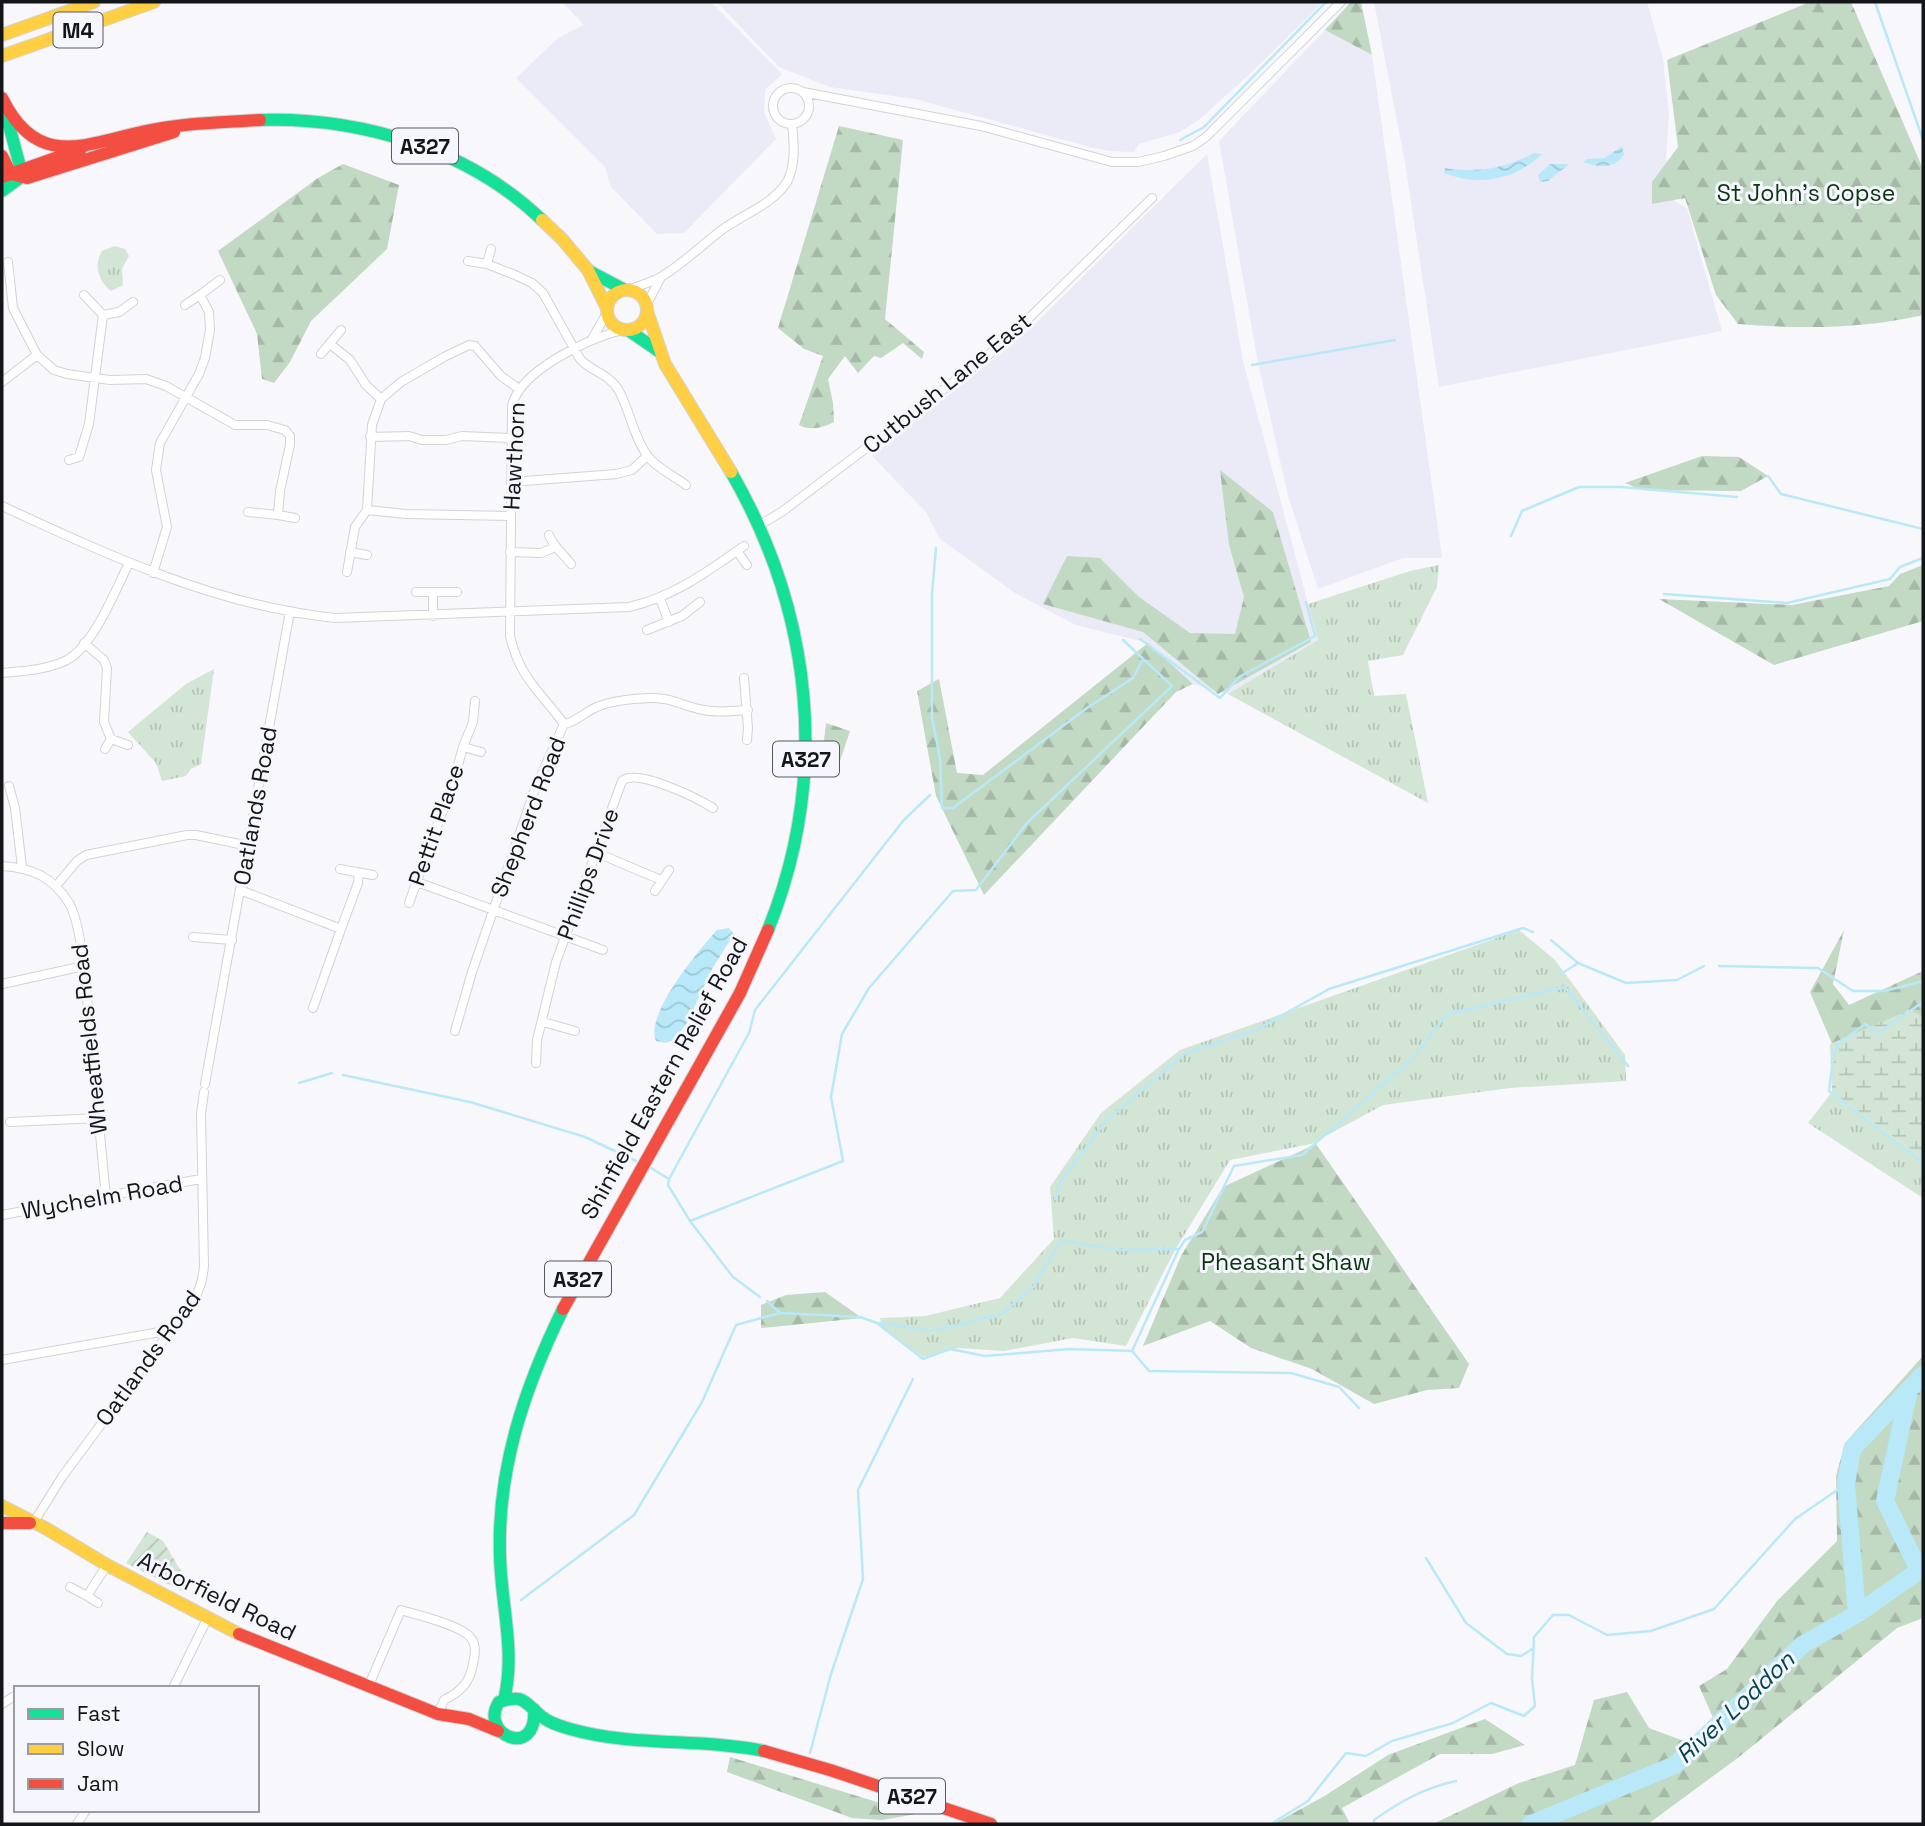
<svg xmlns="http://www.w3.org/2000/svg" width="1925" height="1826" viewBox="0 0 1925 1826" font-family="'Space Grotesk',sans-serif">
<defs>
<pattern id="grass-tufts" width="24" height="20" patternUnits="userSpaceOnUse" patternTransform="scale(1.75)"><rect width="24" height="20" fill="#d3e5d4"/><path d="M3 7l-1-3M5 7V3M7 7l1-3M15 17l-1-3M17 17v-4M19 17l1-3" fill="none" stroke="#b4c4b5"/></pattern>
<pattern id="forest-firs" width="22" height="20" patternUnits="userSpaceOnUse" patternTransform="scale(1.75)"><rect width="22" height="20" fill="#c2d9c3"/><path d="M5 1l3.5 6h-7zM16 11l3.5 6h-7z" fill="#a6b9a7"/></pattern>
<pattern id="wetland-marsh" width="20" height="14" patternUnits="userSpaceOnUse" patternTransform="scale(1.75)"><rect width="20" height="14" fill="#d3e5d4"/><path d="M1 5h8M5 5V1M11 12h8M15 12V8" fill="none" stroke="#b4c4b5"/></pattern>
<pattern id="garden-furrows" width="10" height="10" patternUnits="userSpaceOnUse" patternTransform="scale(1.75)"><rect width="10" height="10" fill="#d3e5d4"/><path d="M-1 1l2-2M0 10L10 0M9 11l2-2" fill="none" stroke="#b4c4b5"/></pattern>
<pattern id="water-waves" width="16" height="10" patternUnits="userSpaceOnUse" patternTransform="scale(1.75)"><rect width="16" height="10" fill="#b9e9f9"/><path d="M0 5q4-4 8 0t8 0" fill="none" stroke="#9ec7d5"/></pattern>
</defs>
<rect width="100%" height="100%" fill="#f7f7fc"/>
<!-- built -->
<path fill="#eaebf6" d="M562 2H711L782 74 765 90 764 112 776 139 684 233 657 234 611 187 605 167 516 78 558 38 584 25Z
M717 2H1323L1254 70 1200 119 1180 132 1139 144 1134 152 1111 151 1094 148 915 99 830 87 779 67Z
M1374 2H1647L1663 59 1669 114 1666 159 1674 201 1687 208 1722 331 1439 387 1405 163Z
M1325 30 1372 55 1442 558H1403L1318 589 1288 496 1257 358 1219 141Z
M1207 154 1243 361 1318 640 1228 694 1193 684 1148 643 1076 625 1015 593 940 539 926 512 872 456 1027 332Z"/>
<!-- grass -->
<path fill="url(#grass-tufts)" d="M115 246 125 249 129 256 122 269 123 285 111 291C99 282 93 265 102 251Z
M1439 565 1437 587 1403 655 1368 661 1374 696 1406 694 1428 803 1228 694 1318 640 1308 604 1410 571Z
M214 669 201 764 191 769 186 776 162 781 156 763 128 732 186 684Z
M1519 930 1555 960 1625 1055 1626 1081 1510 1088 1383 1105 1311 1144 1230 1160 1175 1250 1126 1346 1073 1338 1004 1351 958 1348 923 1357 883 1329 880 1318 925 1316 1000 1298 1054 1239 1050 1187 1101 1113 1180 1050Z
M1832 1092 1923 1158V1198L1808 1123Z"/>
<!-- forest -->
<path fill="url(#forest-firs)" d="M1351 2H1361L1372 55 1325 30Z
M1810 2H1851L1923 169V315C1863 329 1800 329 1738 324L1716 295 1685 198 1652 204V182L1678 147 1667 60Z
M839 126 903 140 885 319 924 352 922 359 903 343 881 358 874 356 858 373 845 356 828 379 833 403 834 422C823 428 810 431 799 425L823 356 804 349 778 328Z
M343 164 399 185 387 249 311 321 290 362 274 383 262 379 257 334 218 251 318 178Z
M1702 456 1739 457 1768 476 1741 491 1642 490 1625 483Z
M1220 470 1273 512 1311 642 1218 694 1143 632 1043 604 1067 556 1100 558 1139 597 1190 633 1235 634 1244 597 1229 545Z
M1923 565V621L1774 665 1659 599 1792 605 1889 586 1900 574Z
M1148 643 1193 684 1176 692 984 895 936 796 917 691 939 679 957 773 983 775Z
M826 723 850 731 836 773 821 767Z
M1844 930 1833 984 1849 1005 1923 971V1017L1909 1010 1833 1046 1810 992Z
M1316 1144 1469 1364 1459 1388 1427 1390 1374 1404 1312 1369 1251 1348 1210 1321 1143 1346 1181 1256 1223 1187Z
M825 1292 862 1318 761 1328V1305L786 1295Z
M1923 1356V1618L1897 1628 1739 1757 1648 1824H1433L1519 1783 1575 1765 1594 1700 1627 1692 1649 1728 1689 1743 1715 1722 1699 1686 1727 1669 1777 1601 1837 1541 1836 1476 1845 1443Z
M1485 1719 1525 1745 1492 1754H1440L1342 1808 1350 1824H1273L1323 1797 1388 1755Z
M730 1757 916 1814 882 1820 852 1818 727 1772Z"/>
<!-- wetland -->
<path fill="url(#wetland-marsh)" d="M1910 1010 1923 1017V1158L1832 1092 1830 1044Z"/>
<!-- garden -->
<path fill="url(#garden-furrows)" d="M147 1532 163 1541 190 1586 186 1593 126 1563Z"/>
<!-- water -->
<path fill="url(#water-waves)" d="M1622 146 1624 155C1613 170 1598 167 1583 162L1587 159 1605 158Z
M1534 153 1542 154C1515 180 1479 187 1444 173L1445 168C1477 173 1505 169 1534 153Z
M1550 164H1569L1548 181 1540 182 1538 175Z
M729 928 734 934 712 969 687 1023 675 1039 666 1043 656 1041C644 1015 699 950 717 930Z"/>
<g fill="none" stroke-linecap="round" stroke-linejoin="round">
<!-- stream -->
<path stroke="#b9e9f9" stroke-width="2.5" d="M1875 2 1923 140
M1180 140 1204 127 1326 2
M1252 365 1395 340
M1768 476 1781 494 1923 529
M1511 536 1522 511 1579 487H1621L1737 497
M936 548 932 594V718L940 758 942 808H953L1087 708 1133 678 1143 659
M1664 594 1787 603 1890 579 1900 567 1923 558
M1140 639 1220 698 1239 677 1315 636 1306 602
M1551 940 1578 963 1626 983 1677 980 1704 966
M1719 966 1818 968 1853 991H1885L1923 981
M1561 974 1578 963
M1923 1002 1878 1033 1865 1024 1838 1044 1833 1059 1829 1091 1923 1163
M343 1075 470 1102 585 1137 636 1161
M299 1083 332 1073
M651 1168 669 1179 668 1185 690 1221
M669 1179 749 1033 755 1010 903 821 930 795
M1055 1199 1061 1181 1105 1122 1184 1054 1256 1030 1329 989 1523 928 1533 932
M760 1297 733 1277 690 1221 843 1161 831 1097 842 1034 869 988 953 891 976 890 1026 824 1172 686 1123 640
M767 1301 780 1313
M880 1323 931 1331 1002 1314 1034 1286 1061 1240 1118 1250 1179 1249
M1132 1351 1179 1249 1185 1240 1202 1232 1234 1166 1302 1155 1413 1058 1447 1014 1565 987 1628 1066
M1426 1558 1466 1623 1507 1654 1521 1656 1534 1648
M521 1600 634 1515 702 1402 736 1325 780 1313 860 1317 877 1323 923 1359 950 1349 985 1356 1069 1349 1132 1351 1149 1371 1291 1373 1339 1387 1359 1408
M810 1753 831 1674 863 1579 858 1490 913 1379
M1271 1824 1308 1801 1346 1753 1366 1756 1392 1741 1453 1723 1491 1703 1524 1716 1535 1706 1532 1679 1534 1637 1553 1615H1569L1607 1635 1651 1631 1714 1609 1795 1519 1846 1484
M1374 1824V1820C1401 1801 1424 1788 1456 1781"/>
<!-- river -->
<path stroke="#b9e9f9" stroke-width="18" d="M1909 1390 1885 1501 1919 1570
M1857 1614 1846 1484 1852 1449 1923 1375
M1531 1824 1675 1765 1802 1645 1857 1614 1923 1568"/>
<defs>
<path id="street" d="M773 106a18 18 0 1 1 36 0a18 18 0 1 1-36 0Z
M803 92 981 126 1112 162H1138L1164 156 1193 146 1206 137 1341 2
M468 261 487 264 515 275 532 283 543 293 580 359C592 372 606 372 618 389 630 410 633 436 647 455 655 467 674 476 686 485
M8 262 13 308 37 355 54 370 67 374 110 380 146 379 166 386 235 425H267L285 430 290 436V445L280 491 278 515 248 512
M487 264 491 249
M629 290C640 285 654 282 664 275 685 262 703 244 723 229 744 214 773 204 787 182 796 165 794 142 792 124
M84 295 103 315
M185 305 200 295
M646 306 661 277
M592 339 607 313
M330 344 350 360 366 385 381 399
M321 354 341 330
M2 382 37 355
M370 437 409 436 422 440H446L462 436 511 438
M69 460 79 457 89 424 103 315 119 312 133 302
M511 482 616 474 632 470 647 456
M2 506C108 555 217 606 335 618L629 607C673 597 707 572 744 546
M367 510 406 514 511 516
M278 515 295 518
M760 525 783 511 984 359 1024 323 1152 198
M549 535C554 548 563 553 571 564
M737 551 747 565
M350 552 367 555
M510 552 541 553 553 548
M347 572 355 527 367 510 372 425 381 399 401 382 444 357 469 345 475 346 501 376 519 389
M153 573 167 527 156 470 160 443 199 374 205 358 210 330 209 312 200 295 220 280
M416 592H457
M433 593V616
M660 599 669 622
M647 630 682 616 700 602
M84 643 104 660 107 668 104 722 111 739 128 745
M2 673C23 671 47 670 67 660 94 645 115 591 129 563
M744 678 748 728 747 740
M564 724C540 691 520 679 510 636L512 406C520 370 588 339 622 330
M564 724C575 723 586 711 597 707 613 700 634 699 651 698 671 697 685 707 704 710 718 713 733 711 748 710
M463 747 481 752
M105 749 111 739
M9 786 15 808 22 867
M595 852 661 880
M2 866C32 868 52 876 69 903 81 923 86 983 88 1009 94 1071 100 1134 106 1197
M340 869 373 875
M417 882 603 950
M56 886 77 861 86 855 187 835H196L249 846
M240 890 341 929 358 883 359 873
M655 891 669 870
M409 903 453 783 463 747 473 722 475 701
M193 937 232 940
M2 984 84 966
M313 1008 341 929
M543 1022 575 1031
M455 1031 472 972 535 789 564 724
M536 1063 537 1040 556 962 622 781C637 768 697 798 713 808
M205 1084 290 611
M10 1122 99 1118
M2 1215 201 1179
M2 1360 171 1330
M34 1522 62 1477 171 1330C189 1311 202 1293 204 1266L201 1114 204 1092
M70 1587 87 1596
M98 1603 87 1596 107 1565
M369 1685 401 1610C416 1615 462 1625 471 1638 477 1645 475 1656 473 1664 470 1683 460 1692 444 1700L438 1714
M173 1688 208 1617
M2 1704 16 1695
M77 1824 86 1810"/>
<path id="fast" d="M260 120C361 117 468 149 542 220
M2 191 20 178 21 170 3 103
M589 271 625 290
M628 330 660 352
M731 472C813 614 830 776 768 930
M504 1700C516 1653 501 1604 500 1556 497 1468 525 1387 563 1309
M534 1709C538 1760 478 1735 499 1702 524 1694 523 1701 541 1716 549 1723 560 1726 570 1729 633 1747 700 1738 764 1751"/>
<path id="slow" d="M2 35 94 2
M2 56 154 2
M542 220 562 239 588 270 607 308
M607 310a20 20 0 1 1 40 0a20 20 0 1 1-40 0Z
M647 311 665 364 731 472
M2 1506 47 1529 107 1565 239 1634"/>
<path id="jam" d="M2 98C39 174 91 141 152 130 187 123 225 122 260 120
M2 156 11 174 27 178 174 132
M2 177 81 149
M563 1309 740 993 768 930
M2 1523H30
M239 1634 438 1714 469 1719 498 1731
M764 1751 830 1770 991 1824"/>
</defs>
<!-- street casing -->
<use href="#street" stroke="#d3d3d7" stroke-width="10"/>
<!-- fast casing -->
<use href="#fast" stroke="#d3d3d7" stroke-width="14"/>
<!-- slow casing -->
<use href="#slow" stroke="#d3d3d7" stroke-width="14"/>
<!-- jam casing -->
<use href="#jam" stroke="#d3d3d7" stroke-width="14"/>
<!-- street -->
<use href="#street" stroke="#fefeff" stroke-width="8"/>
<!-- fast -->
<use href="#fast" stroke="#16e098" stroke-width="12"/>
<!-- slow -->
<use href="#slow" stroke="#ffcf43" stroke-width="12"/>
<!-- jam -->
<use href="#jam" stroke="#f24e42" stroke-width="12"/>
</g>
<g text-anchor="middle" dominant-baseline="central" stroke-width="6" stroke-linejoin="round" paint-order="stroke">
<!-- shield labels -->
<g fill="#f5f6fe" stroke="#58585d" stroke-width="2">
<rect x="53.5" y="12.5" width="49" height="35" rx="5"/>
<rect x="392" y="128.5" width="66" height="35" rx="5"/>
<rect x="773" y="741.5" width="66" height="35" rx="5"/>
<rect x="545" y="1261.5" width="66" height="35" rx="5"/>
<rect x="879" y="1778.5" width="66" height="35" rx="5"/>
</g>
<g font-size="21" font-weight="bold" fill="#141518">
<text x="78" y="30">M4</text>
<text x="425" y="146">A327</text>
<text x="806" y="759">A327</text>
<text x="578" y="1279">A327</text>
<text x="912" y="1796">A327</text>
</g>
<!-- park labels -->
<g font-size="23" fill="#0a360c" stroke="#f5f6fe">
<text x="1806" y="193">St John's Copse</text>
<text x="1286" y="1262">Pheasant Shaw</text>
</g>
<!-- street labels -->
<g font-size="23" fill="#141518" stroke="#f5f6fe">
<text transform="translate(947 383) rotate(-39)">Cutbush Lane East</text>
<text transform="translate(514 456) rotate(-87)">Hawthorn</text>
<text transform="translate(255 806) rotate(-80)">Oatlands Road</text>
<text transform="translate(528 817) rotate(-69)">Shepherd Road</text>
<text transform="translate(436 825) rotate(-71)">Pettit Place</text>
<text transform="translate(588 874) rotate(-70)">Phillips Drive</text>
<text transform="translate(89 1039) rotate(-96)">Wheatfields Road</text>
<text transform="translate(664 1078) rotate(-61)">Shinfield Eastern Relief Road</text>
<text transform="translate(102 1197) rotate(-10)">Wychelm Road</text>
<text transform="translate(148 1358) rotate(-54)">Oatlands Road</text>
<text transform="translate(217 1596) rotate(26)">Arborfield Road</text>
</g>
<!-- water labels -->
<g font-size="24" font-style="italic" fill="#034251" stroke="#f5f6fe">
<text transform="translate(1735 1707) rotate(-43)">River Loddon</text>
</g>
</g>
<!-- border -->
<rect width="1925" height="1826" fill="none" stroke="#141518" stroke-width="7"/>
<!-- legend -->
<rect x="14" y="1686" width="245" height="126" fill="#f5f6fe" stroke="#9b9ca2" stroke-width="2"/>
<rect x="28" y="1709" width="35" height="10" fill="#16e098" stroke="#9b9ca2" stroke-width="2"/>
<text x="77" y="1721" font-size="21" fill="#141518">Fast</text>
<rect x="28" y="1744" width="35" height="10" fill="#ffcf43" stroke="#9b9ca2" stroke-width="2"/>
<text x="77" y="1756" font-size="21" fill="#141518">Slow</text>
<rect x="28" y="1779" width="35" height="10" fill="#f24e42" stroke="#9b9ca2" stroke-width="2"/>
<text x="77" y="1791" font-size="21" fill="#141518">Jam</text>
</svg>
